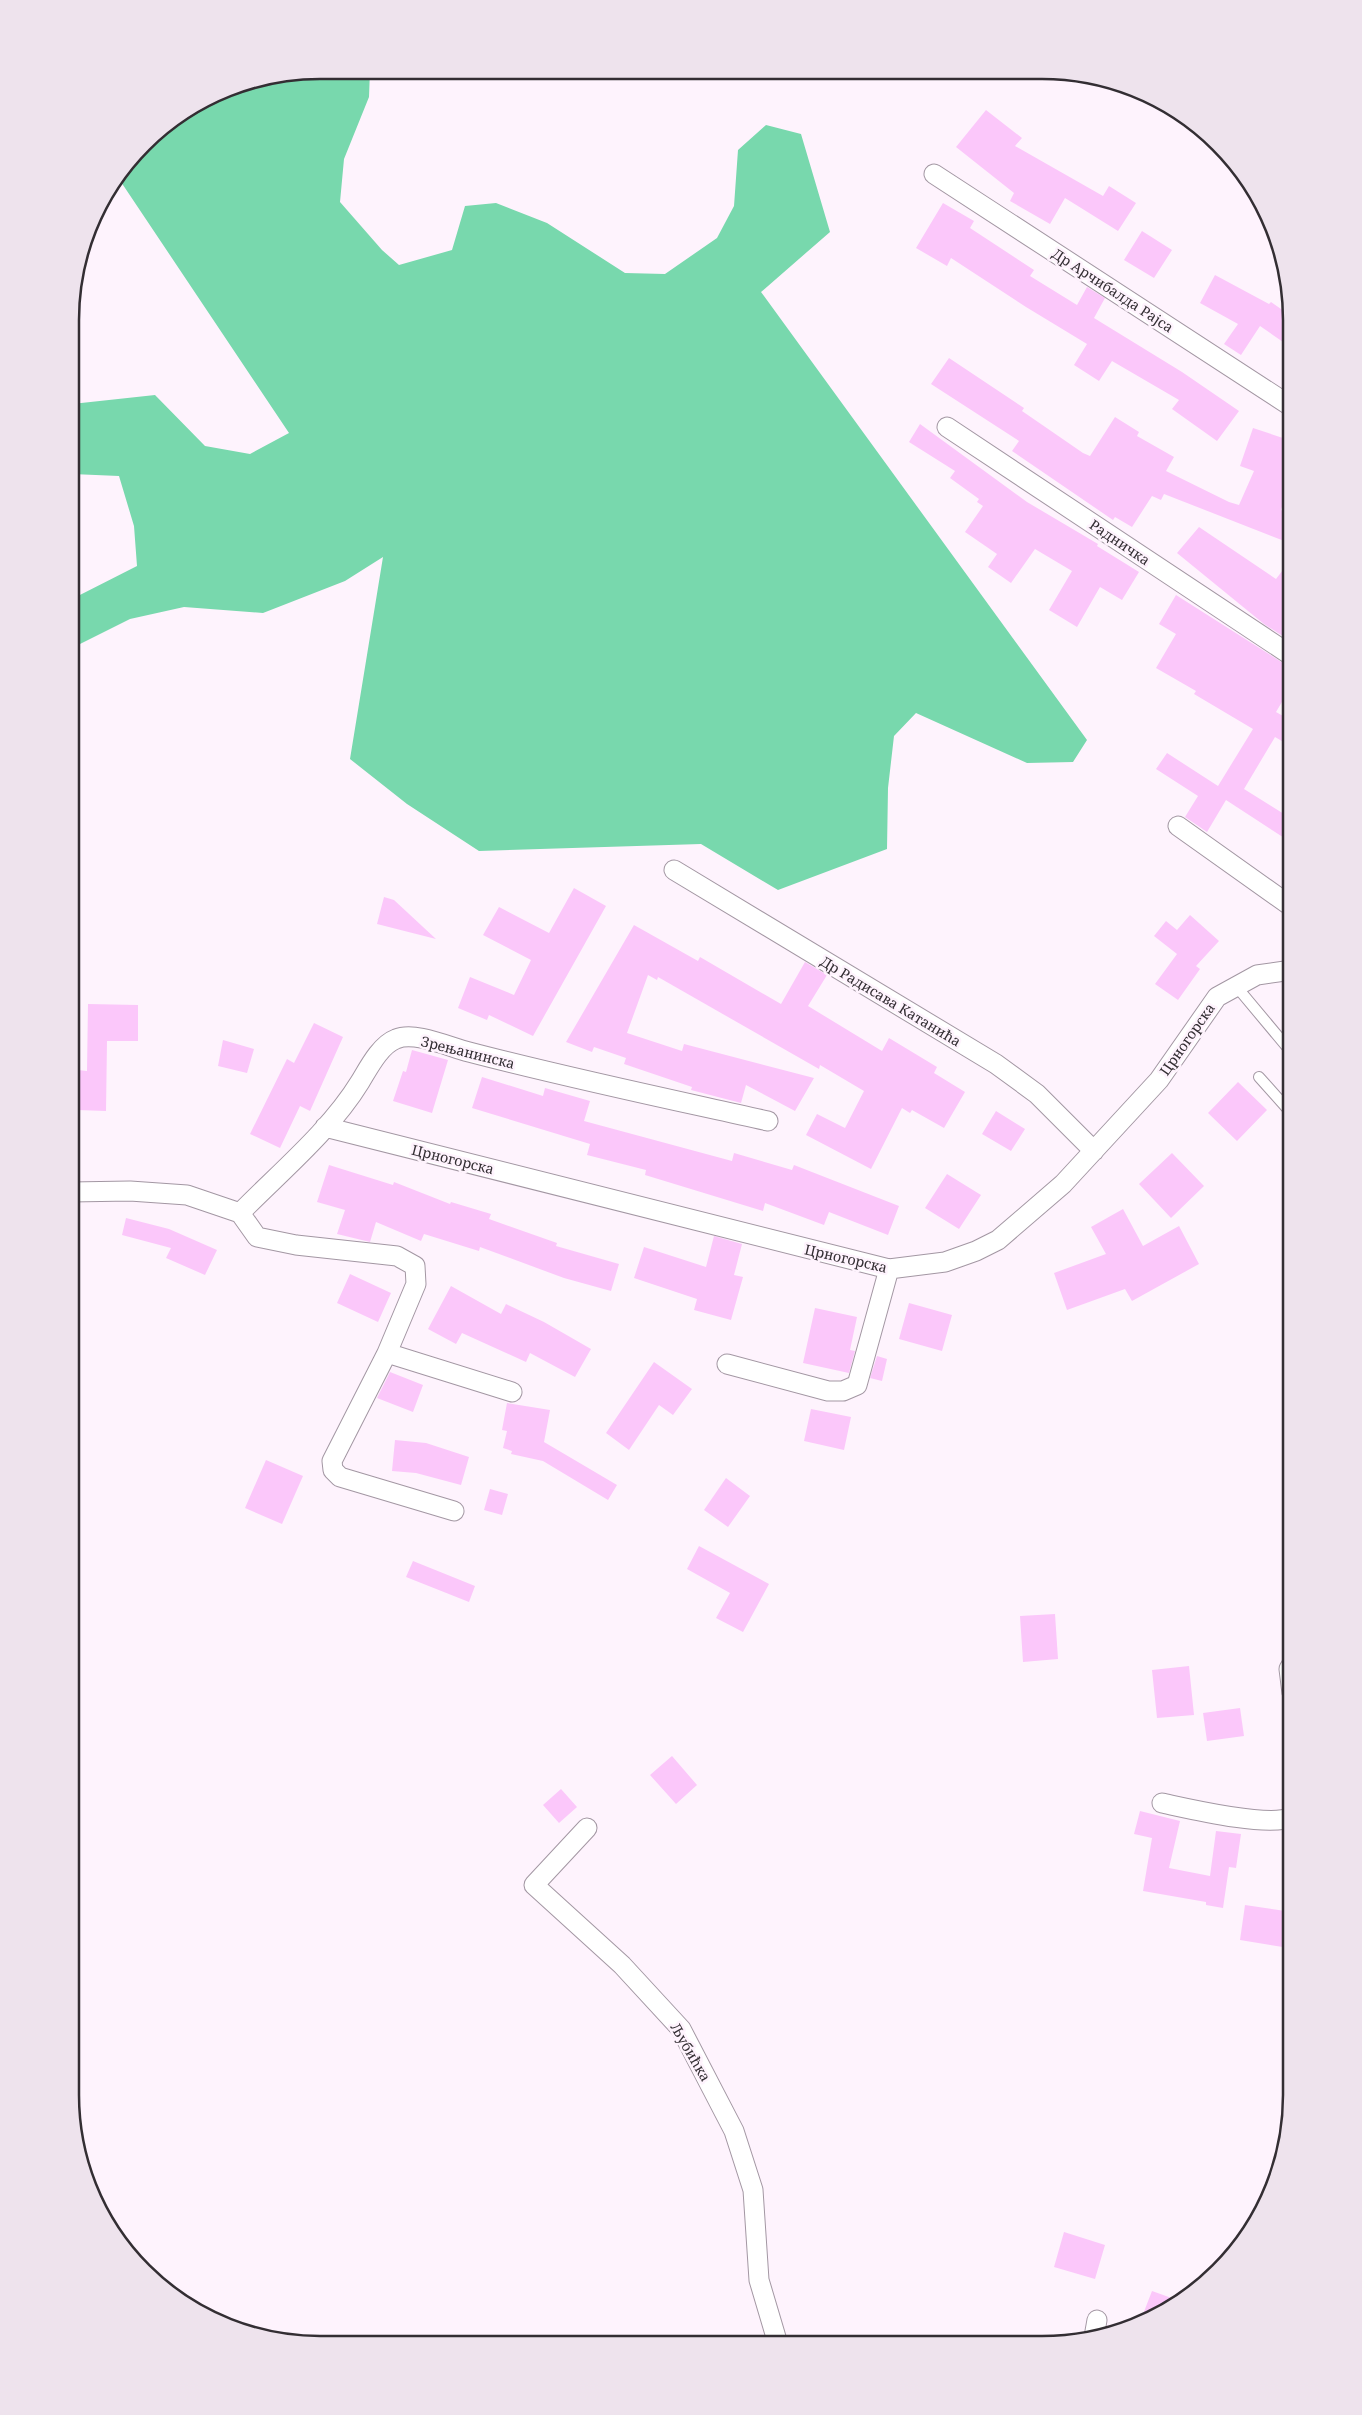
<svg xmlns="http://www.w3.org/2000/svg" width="1362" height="2415" viewBox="0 0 1362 2415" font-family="'Noto Serif',serif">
<rect width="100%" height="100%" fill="#fef3fd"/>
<!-- forest -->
<path fill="#78d8ad" d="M320 70H370L369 97 344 159 340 202 382 250 399 265 452 250 465 206 496 203 547 223 625 273 665 274 717 238 734 206 738 150 766 125 801 134 830 232 761 292 1087 740 1073 762 1027 763 916 713 894 736 888 788 887 849 778 890 701 844 479 851 407 804 350 759 383 557 345 581 263 613 184 607 130 619 72 648V599L137 566 134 526 119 476 72 474V404L155 395 205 446 250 454 289 433 119 179 155 132 224 89Z"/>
<!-- building -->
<path fill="#fbc7fa" d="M986 110 1022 138 1015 146 1103 196 1109 186 1136 203 1118 231 1065 198 1050 224 1010 201 1014 193 956 147Z
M943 203 974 221 970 228 1034 270 1030 276 1077 305 1087 287 1105 298 1094 318 1182 372 1239 411 1217 441 1172 409 1179 400 1112 361 1099 381 1074 365 1087 344 1026 307 951 258 947 266 916 248Z
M1142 231 1172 250 1154 278 1124 260Z
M1215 275 1269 304 1271 302 1291 316 1292 330 1283 342 1260 326 1241 355 1224 344 1238 324 1200 303Z
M949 358 1024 408 1022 411 1083 453 1090 456 1115 417 1139 432 1137 436 1174 457 1166 471 1229 502 1239 505 1254 471 1240 466 1253 428 1292 441V476L1281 510 1292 515V544L1164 494 1161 500 1152 496 1132 527 1115 517 1113 520 1012 451 1019 441 931 384Z
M920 424 1027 502 1098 544 1097 546 1139 572 1122 600 1100 587 1077 627 1049 610 1072 571 1035 549 1011 583 988 567 997 554 965 532 983 506 977 502 979 499 950 478 955 471 909 442Z
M1199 527 1276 579 1292 558V642L1264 624 1177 553Z
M1176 595 1286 665 1292 667V685L1276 712 1292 721V747L1275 737 1244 789 1292 819V843L1226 800 1207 832 1185 817 1198 796 1156 769 1167 753 1218 786 1253 729 1194 694 1196 691 1156 668 1176 634 1159 624Z
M574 888 606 906 533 1036 489 1015 487 1020 458 1008 470 977 514 995 531 960 483 935 499 907 549 933Z
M384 897 394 900 436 939 377 924Z
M1190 915 1219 941 1196 966 1200 969 1178 1000 1155 984 1177 954 1154 936 1166 921 1177 930Z
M634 925 698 961 700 957 781 1004 805 962 827 975 808 1006 882 1051 889 1038 937 1067 934 1073 965 1092 944 1128 912 1110 910 1113 902 1108 871 1169 806 1135 817 1114 845 1128 864 1091 820 1065 819 1069 658 977 657 980 648 975 627 1033 682 1051 684 1044 814 1078 795 1111 746 1085 741 1103 691 1090 692 1087 624 1064 626 1058 594 1047 592 1052 566 1042Z
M88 1004 138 1005V1041H107L106 1111 77 1110 78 1070 87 1071Z
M314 1023 343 1037 310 1111 300 1106 280 1148 250 1134 287 1059 294 1063Z
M223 1040 254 1049 247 1073 218 1066Z
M412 1050 448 1060 432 1113 393 1101 403 1071 406 1072Z
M482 1077 543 1096 545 1088 590 1101 584 1121 732 1161 734 1153 792 1170 794 1165 899 1206 888 1235 829 1212 824 1225 765 1203 763 1211 645 1175 646 1170 587 1155 590 1144 472 1108Z
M1238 1082 1267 1110 1237 1141 1208 1113Z
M996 1111 1025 1129 1011 1151 982 1134Z
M1172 1153 1204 1186 1171 1218 1139 1184Z
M329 1165 393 1185 394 1182 450 1204 451 1202 491 1214 489 1219 557 1243 556 1246 619 1264 611 1291 564 1278 480 1247 479 1251 424 1234 421 1241 376 1222 370 1242 337 1234 345 1210 317 1202Z
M947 1174 981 1195 959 1229 925 1208Z
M1123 1209 1143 1246 1179 1226 1199 1264 1132 1301 1125 1289 1067 1310 1054 1273 1106 1254 1091 1227Z
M126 1218 169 1229 217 1250 205 1275 166 1258 171 1248 122 1235Z
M714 1236 742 1244 734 1275 743 1277 731 1320 694 1310 697 1299 634 1278 644 1247 706 1267Z
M350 1274 391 1293 378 1322 337 1303Z
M451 1286 501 1314 506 1304 544 1322 591 1349 575 1377 530 1353 526 1362 462 1333 456 1344 428 1329Z
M909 1303 952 1315 942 1351 899 1339Z
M815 1308 857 1317 850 1350 855 1351 849 1373 803 1363Z
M877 1356 887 1359 882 1381 870 1378Z
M654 1362 692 1389 673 1415 659 1405 629 1450 606 1433Z
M390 1372 423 1385 413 1412 377 1398Z
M507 1403 550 1410 544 1442 617 1485 608 1500 543 1461 511 1454 512 1451 503 1448 507 1431 502 1430Z
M811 1409 851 1417 844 1450 804 1441Z
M395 1440 426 1443 469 1457 461 1485 416 1473 392 1471Z
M266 1460 303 1476 282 1524 245 1508Z
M726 1478 750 1496 728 1527 704 1510Z
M490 1489 508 1494 502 1515 484 1510Z
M699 1546 769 1584 743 1632 716 1618 730 1593 687 1569Z
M413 1561 475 1586 469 1602 406 1577Z
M1055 1614 1058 1659 1023 1662 1020 1616Z
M1189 1666 1194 1715 1157 1718 1152 1670Z
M1240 1708 1244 1736 1207 1741 1203 1713Z
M672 1756 697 1785 676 1804 650 1775Z
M561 1789 577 1807 559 1823 543 1805Z
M1140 1811 1180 1821 1169 1868 1210 1876 1216 1831 1241 1834 1236 1868 1229 1867 1223 1908 1206 1905V1902L1143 1891 1152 1838 1134 1834Z
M1245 1905 1292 1912 1289 1948 1240 1940Z
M1064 2232 1105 2245 1095 2279 1054 2267Z
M1152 2291 1180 2301 1140 2322Z"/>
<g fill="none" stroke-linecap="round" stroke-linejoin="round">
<defs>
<path id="lane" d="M1236 986 1292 1053
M1259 1077 1292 1114"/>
<path id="street" d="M934 174 1292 407
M947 427 1292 656
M1178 826 1292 907
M674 870 996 1064 1037 1094 1094 1151
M325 1127 889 1269 945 1262 976 1251 998 1240 1063 1184 1159 1080 1217 997 1257 975 1292 970
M71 1192 130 1191 187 1195 240 1213 257 1237 296 1245 397 1256 415 1266 416 1284 387 1353 512 1392
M240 1213C279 1173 330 1131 360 1082 368 1069 380 1045 396 1039 415 1031 449 1047 469 1052 568 1078 669 1099 768 1121
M387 1353 332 1461 333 1470 340 1477 454 1511
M727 1364 828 1391H843L857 1385 889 1269
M1292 1693 1289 1669 1292 1664
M1162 1803C1190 1809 1269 1828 1292 1817
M587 1828 534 1885 622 1965 681 2029 734 2131 753 2190 759 2280 778 2344
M1094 2337 1097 2320"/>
</defs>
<!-- lane casing -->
<use href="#lane" stroke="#a397a3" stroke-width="12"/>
<!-- street casing -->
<use href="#street" stroke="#a397a3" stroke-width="21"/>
<!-- lane -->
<use href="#lane" stroke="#fff" stroke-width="10"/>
<!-- street -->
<use href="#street" stroke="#fff" stroke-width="19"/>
</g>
<g text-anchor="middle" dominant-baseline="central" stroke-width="5" stroke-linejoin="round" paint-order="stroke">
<!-- street labels -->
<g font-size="14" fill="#332e33" stroke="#fef3fd">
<text transform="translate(1113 290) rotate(33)">Др Арчибалда Рајса</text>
<text transform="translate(1120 542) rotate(34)">Радничка</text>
<text transform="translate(891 1001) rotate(31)">Др Радисава Катанића</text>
<text transform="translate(1187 1039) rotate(-55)">Црногорска</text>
<text transform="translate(468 1052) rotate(14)">Зрењанинска</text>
<text transform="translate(453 1159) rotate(14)">Црногорска</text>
<text transform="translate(846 1258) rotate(13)">Црногорска</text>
<text transform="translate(691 2052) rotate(60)">Љубићка</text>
</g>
</g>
<!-- crop -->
<path d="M0 0H1362V2415H0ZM320 79H1042A241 241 0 0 1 1283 320V2095A241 241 0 0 1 1042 2336H320A241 241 0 0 1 79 2095V320A241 241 0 0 1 320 79Z" fill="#eee3ed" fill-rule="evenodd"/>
<path fill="none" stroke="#332e33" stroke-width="2.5" d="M320 79H1042A241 241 0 0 1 1283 320V2095A241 241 0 0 1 1042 2336H320A241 241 0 0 1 79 2095V320A241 241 0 0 1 320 79Z"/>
</svg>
